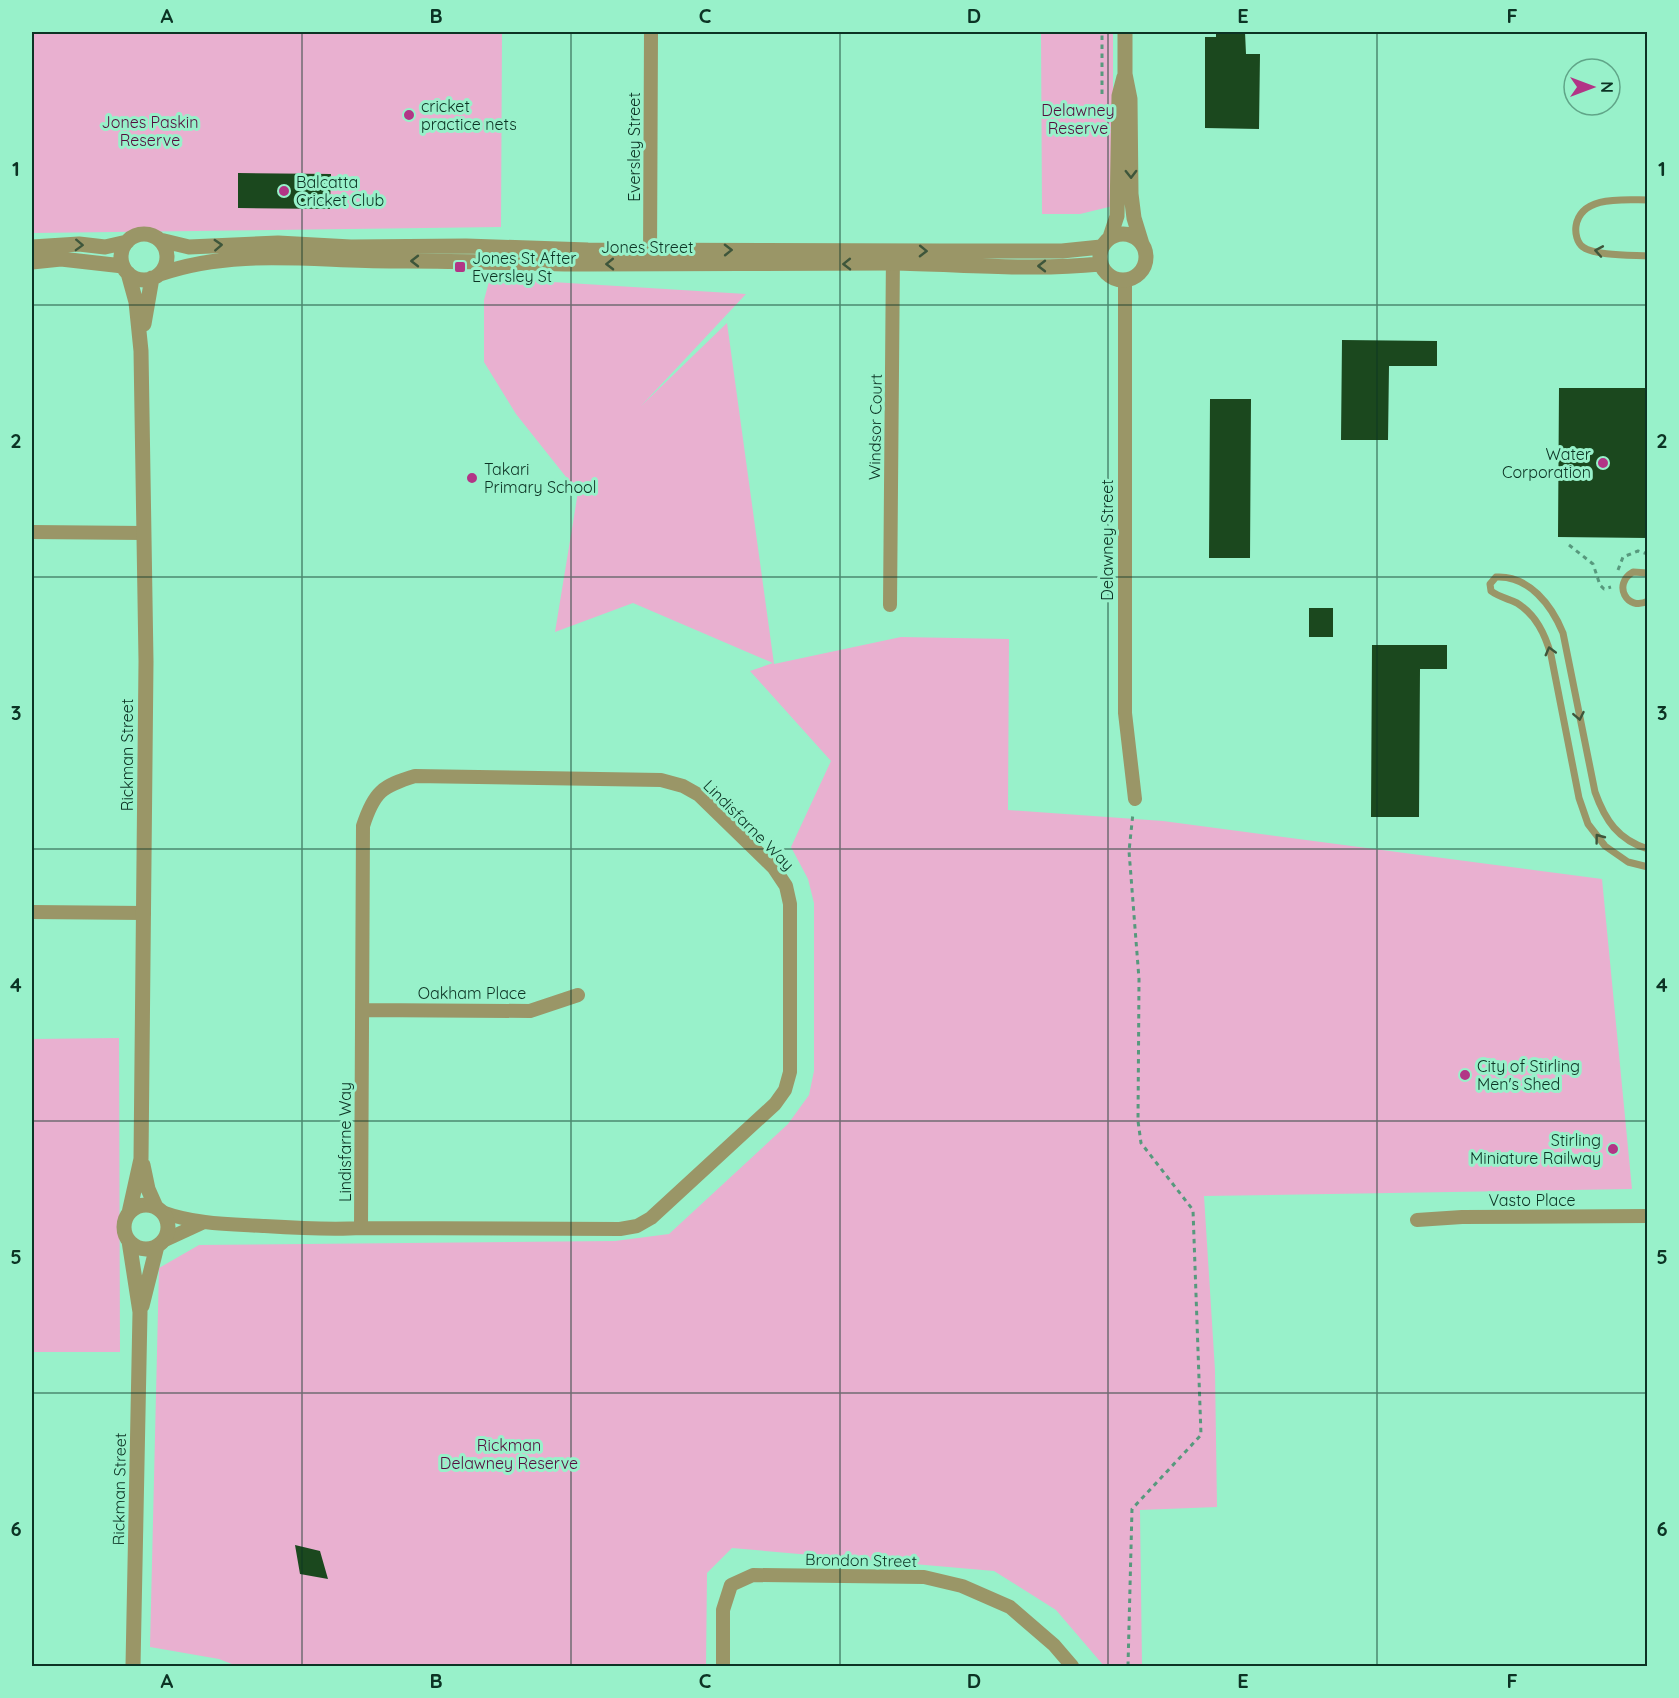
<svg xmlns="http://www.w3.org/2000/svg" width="1679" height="1698" viewBox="0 0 1679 1698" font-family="Quicksand,sans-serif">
<rect width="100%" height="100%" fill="#98f1ca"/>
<!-- green -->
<path fill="#e9b0d0" d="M32 32H502L501 227 32 233Z
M1041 32H1113V206L1080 214H1042Z
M490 278 746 294 641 406 727 323 774 664 901 637 1009 639 1008 810 1163 821 1602 879 1632 1189 1204 1196 1215 1370 1217 1507 1140 1510 1142 1666H1104L1056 1610 994 1571 732 1548 707 1573 706 1666H237L219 1659 150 1647 159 1268 199 1245 615 1241 669 1234 788 1124 809 1095 814 1071V903L808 879 791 847 831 761 750 671 773 663 633 603 555 632 578 492 516 414 484 362V300Z
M119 1038 120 1352H32V1039Z"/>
<!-- building -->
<path fill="#1b481e" d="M1216 32H1245L1246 54H1260L1259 129 1205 128V37H1216Z
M238 173 331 174 330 209 238 208Z
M1342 340 1437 341V366H1389L1388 440H1341Z
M1559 388H1647V538L1558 537Z
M1210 399H1251L1250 558H1209Z
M1309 608H1333V637H1309Z
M1372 645H1447V669H1420L1419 817H1371Z
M295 1545 320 1551 328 1579 300 1574Z"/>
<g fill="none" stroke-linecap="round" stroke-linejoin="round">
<!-- path -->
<path stroke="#57997d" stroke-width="3" stroke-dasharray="4.5 4.5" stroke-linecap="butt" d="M1102 94V32
M1569 545 1593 564 1600 585 1604 589 1611 587
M1618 570 1623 557 1638 551 1648 554
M1128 1666 1132 1509 1201 1435 1193 1210 1141 1143 1138 1121 1139 979 1129 851 1133 813"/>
<!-- service -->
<path stroke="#9a9667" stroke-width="7" d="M1648 200C1624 200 1581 195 1576 226 1575 233 1577 243 1583 247 1595 256 1632 255 1648 256
M1648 573 1633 572C1612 584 1627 612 1648 601
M1648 849C1618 840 1605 820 1595 792L1563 633C1552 606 1529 575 1496 577L1490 584 1491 591C1499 597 1509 599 1517 603 1536 615 1545 634 1551 655L1579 798 1588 824 1605 846 1628 862 1648 867"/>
<!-- minor -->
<path stroke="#9a9667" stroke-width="14" d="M650 260 651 32
M1125 281V713L1135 799
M32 532 144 533
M890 605 893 253
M32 912 144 913
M363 1010 530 1011 578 995
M162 1212C195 1224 228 1224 263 1226 296 1228 328 1230 361 1228L620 1229 637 1226 651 1218 775 1104 785 1090 790 1072V904L786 886 774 868 699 795 683 786 661 780 415 776C382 786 374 792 363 826L361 1228
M1417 1220 1462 1217 1648 1216
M163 1241 202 1223
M723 1666V1610L731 1585 753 1575 924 1577 962 1586 1010 1607 1054 1645 1072 1666"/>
<!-- tertiary -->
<path stroke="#9a9667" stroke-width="15" d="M1125 32V74L1130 99 1131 194 1134 218 1142 244
M1100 257a23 23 0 1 1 46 0a23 23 0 1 1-46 0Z
M121 257a23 23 0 1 1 46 0a23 23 0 1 1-46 0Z
M1110 237 1117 216 1119 96 1124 77
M160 240 189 247 278 243 351 247 466 246 588 250 940 251H1062L1101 247
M32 247 79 244 105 247 127 242
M32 262 61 259 123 266
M128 273 136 302 141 351 146 661 141 1159 129 1213
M160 274C234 248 313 261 390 261 456 260 522 264 589 264 690 264 791 263 892 263 961 264 1031 271 1100 264
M144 324 152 278
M143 1165 148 1189 156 1207
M124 1227a22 22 0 1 1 44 0a22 22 0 1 1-44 0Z
M129 1241 140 1312 133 1666
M142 1306 157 1246"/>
</g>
<!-- one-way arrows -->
<defs><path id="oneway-chevron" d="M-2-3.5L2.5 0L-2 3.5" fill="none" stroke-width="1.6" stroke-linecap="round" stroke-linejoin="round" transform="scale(1.5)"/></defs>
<g stroke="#3e563b">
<use href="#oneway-chevron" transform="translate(1131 174) rotate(89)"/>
<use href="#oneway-chevron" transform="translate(79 245) rotate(2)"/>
<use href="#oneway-chevron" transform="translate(218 245) rotate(-3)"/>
<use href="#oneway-chevron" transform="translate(728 250) rotate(-1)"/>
<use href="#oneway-chevron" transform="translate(923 251) rotate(1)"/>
<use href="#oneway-chevron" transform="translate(1599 251) rotate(-170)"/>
<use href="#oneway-chevron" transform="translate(415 261) rotate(180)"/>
<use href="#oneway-chevron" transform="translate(610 264) rotate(179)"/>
<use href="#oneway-chevron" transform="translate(847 264) rotate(179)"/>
<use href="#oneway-chevron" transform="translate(1042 266) rotate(180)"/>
<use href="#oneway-chevron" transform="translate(1550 651) rotate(-105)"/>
<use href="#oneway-chevron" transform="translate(1579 716) rotate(79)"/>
<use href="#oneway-chevron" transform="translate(1599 838) rotate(-127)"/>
</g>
<!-- grid -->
<path fill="none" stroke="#0c3324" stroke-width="1.5" stroke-opacity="0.55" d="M302 32V1666M571 32V1666M840 32V1666M1108 32V1666M1377 32V1666M32 305H1648M32 577H1648M32 849H1648M32 1121H1648M32 1393H1648"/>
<!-- markers -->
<g fill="#b23586" stroke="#98f1ca" stroke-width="2">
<circle cx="409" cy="115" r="6"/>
<circle cx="284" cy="191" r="6"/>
<rect x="454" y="261" width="12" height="12" rx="3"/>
<circle cx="1603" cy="463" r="6"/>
<circle cx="472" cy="478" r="6"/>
<circle cx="1465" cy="1075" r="6"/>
<circle cx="1613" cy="1149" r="6"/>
</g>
<g text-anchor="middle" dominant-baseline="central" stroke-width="6" stroke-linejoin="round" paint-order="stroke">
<!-- poi labels -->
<g font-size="16" fill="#0c3324" stroke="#98f1ca" text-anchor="start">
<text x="421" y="106">cricket<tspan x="421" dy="18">practice nets</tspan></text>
<text x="296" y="182">Balcatta<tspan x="296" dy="18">Cricket Club</tspan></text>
<text x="472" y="258">Jones St After<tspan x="472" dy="18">Eversley St</tspan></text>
<text x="1591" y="454" text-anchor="end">Water<tspan x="1591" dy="18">Corporation</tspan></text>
<text x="484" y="469">Takari<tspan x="484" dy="18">Primary School</tspan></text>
<text x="1477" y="1066">City of Stirling<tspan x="1477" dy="18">Men's Shed</tspan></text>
<text x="1601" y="1140" text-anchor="end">Stirling<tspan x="1601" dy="18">Miniature Railway</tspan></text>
</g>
<!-- park labels -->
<g font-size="16" fill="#550d3e" stroke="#98f1ca">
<text x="1078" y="110">Delawney<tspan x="1078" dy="18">Reserve</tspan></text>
<text x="150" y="122">Jones Paskin<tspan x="150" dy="18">Reserve</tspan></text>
<text x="509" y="1445">Rickman<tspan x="509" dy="18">Delawney Reserve</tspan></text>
</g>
<!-- street labels -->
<g font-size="16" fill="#0c3324" stroke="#98f1ca">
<text transform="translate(634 147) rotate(-90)">Eversley Street</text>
<text x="647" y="247">Jones Street</text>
<text transform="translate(875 427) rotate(-89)">Windsor Court</text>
<text transform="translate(1107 540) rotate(-90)">Delawney Street</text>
<text transform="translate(127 755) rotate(-90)">Rickman Street</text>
<text transform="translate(749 825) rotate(45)">Lindisfarne Way</text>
<text x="472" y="993">Oakham Place</text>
<text transform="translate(345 1142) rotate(-90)">Lindisfarne Way</text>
<text x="1532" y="1200">Vasto Place</text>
<text transform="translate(119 1489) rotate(-89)">Rickman Street</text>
<text transform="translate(861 1560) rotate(1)">Brondon Street</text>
</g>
</g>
<!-- border -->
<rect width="1679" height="1698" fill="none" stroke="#98f1ca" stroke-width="66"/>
<!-- north arrow -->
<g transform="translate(1592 87) rotate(90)"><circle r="28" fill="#98f1ca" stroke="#60a588" stroke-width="1.5"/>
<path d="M0-4.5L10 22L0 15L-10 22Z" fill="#b23586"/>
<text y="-9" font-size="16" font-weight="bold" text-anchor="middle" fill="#0c3324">N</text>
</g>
<rect x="33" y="33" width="1613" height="1632" fill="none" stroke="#0c3324" stroke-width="2"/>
<g font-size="20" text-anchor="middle" font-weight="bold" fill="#0c3324">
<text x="167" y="23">A</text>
<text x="436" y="23">B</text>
<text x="705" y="23">C</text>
<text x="974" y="23">D</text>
<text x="1243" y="23">E</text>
<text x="1512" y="23">F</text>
<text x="16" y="176">1</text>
<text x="1662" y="176">1</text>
<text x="16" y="448">2</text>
<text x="1662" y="448">2</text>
<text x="16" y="720">3</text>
<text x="1662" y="720">3</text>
<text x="16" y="992">4</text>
<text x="1662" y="992">4</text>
<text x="16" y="1264">5</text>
<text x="1662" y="1264">5</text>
<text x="16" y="1536">6</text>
<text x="1662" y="1536">6</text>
<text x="167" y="1688">A</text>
<text x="436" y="1688">B</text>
<text x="705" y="1688">C</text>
<text x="974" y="1688">D</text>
<text x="1243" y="1688">E</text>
<text x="1512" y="1688">F</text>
</g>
</svg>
